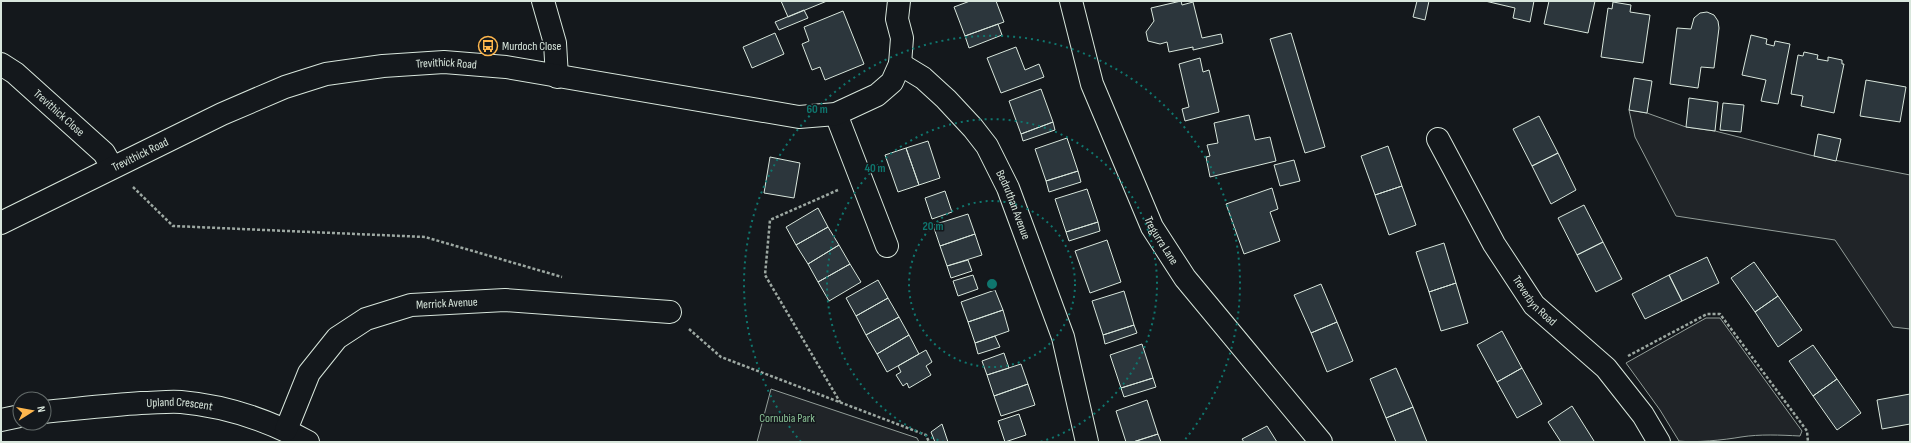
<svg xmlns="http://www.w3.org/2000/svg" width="1911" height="443" viewBox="0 0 1911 443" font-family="'Sofia Sans Condensed',sans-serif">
<rect width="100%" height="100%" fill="#14181c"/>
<!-- green -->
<path fill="#202428" stroke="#939e99" d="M1629 110 1647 113 1686 127 1715 131 1814 156 1910 175V329L1893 327 1835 240 1676 216 1635 137Z
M1706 318H1720L1802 431 1800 436C1780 435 1760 434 1741 437 1724 440 1694 443 1679 441L1660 410 1626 363Z
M771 389 917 438 919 442H757Z"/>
<!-- building -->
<path fill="#2c363c" stroke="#d8e6dc" d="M781 1H827L788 17Z
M970 1H996L1004 22 965 36 954 7Z
M1181 1 1182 5 1193 2 1202 38 1221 34 1223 43 1193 50V47L1169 52 1167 42 1160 44 1148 41 1146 32 1154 21 1151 8Z
M1417 1H1429L1425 20 1413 17Z
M1485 1H1534L1530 22 1513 18 1515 8Z
M1549 1H1595L1588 33 1544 24Z
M1613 2 1631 5 1630 12 1650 15 1643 63 1601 57 1608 8 1612 9Z
M804 10 808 18 779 30 775 22Z
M843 11 864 64 825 80 820 67 812 70 802 44 809 41 804 27Z
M1707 12 1714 15 1718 21 1719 28 1714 68 1701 67 1698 88 1670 84 1677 28 1691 29 1694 18 1700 13Z
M998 24 1002 35 969 48 965 36Z
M775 33 784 54 752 68 743 47Z
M1291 33 1325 147 1305 153 1270 39Z
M1751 35 1767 39 1766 44 1774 46 1775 41 1790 44 1778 104 1761 101 1766 80 1742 75Z
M1016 47 1025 70 1039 64 1044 77 1001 93 987 58Z
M1804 52 1818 55 1817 59 1828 61V57L1842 60V64H1844L1834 113 1801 106 1803 96 1791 94 1798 55 1803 56Z
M1200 58 1203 72 1209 70 1219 112 1185 121 1182 109 1189 107 1179 64Z
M1634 78 1652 81 1647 113 1629 110Z
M1866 80 1906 87 1900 122 1860 116Z
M1041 89 1053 122 1021 134 1009 101Z
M1689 98 1718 102 1715 131 1686 127Z
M1723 103 1744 105 1741 132 1720 130Z
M1249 115 1255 140 1270 137 1276 161 1210 177 1206 157 1210 156 1207 145 1218 143 1214 123Z
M1539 116 1558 153 1532 166 1513 129Z
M1053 122 1055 130 1023 141 1021 134Z
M1818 134 1841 139 1836 161 1814 156Z
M1067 138 1078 171 1046 181 1035 149Z
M928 141 940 178 919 185 906 148Z
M1388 146 1402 186 1375 195 1361 156Z
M906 148 919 185 898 192 885 155Z
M1558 153 1576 190 1551 204 1532 166Z
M770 157 800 163 794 198 764 193Z
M1294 160 1300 181 1280 186 1274 165Z
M1078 171 1081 182 1049 192 1046 181Z
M1402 186 1416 225 1389 235 1375 195Z
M1272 188 1278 209 1270 212 1280 241 1244 254 1226 204Z
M1087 189 1098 222 1066 232 1055 199Z
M945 191 952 212 932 219 925 198Z
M1584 205 1603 242 1577 255 1558 218Z
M818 208 828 227 796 245 786 227Z
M968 214 975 234 940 246 933 225Z
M1098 222 1100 231 1069 241 1066 232Z
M828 227 839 245 808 264 796 245Z
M975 234 982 255 947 266 940 246Z
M1107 240 1121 282 1090 293 1075 251Z
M1603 242 1622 279 1596 292 1577 255Z
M1444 243 1456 283 1429 292 1416 252Z
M839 245 850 264 818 282 808 264Z
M1707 257 1719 283 1682 301 1669 275Z
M968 260 972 271 951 278 947 266Z
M1754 262 1778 296 1755 312 1731 278Z
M850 264 861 282 829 301 818 282Z
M973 275 978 289 958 296 953 281Z
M1669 275 1682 301 1645 319 1632 294Z
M878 280 888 298 856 316 846 298Z
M1456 283 1468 323 1441 331 1429 292Z
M1321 284 1337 322 1311 333 1294 295Z
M995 290 1003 310 968 322 961 302Z
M1124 291 1134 325 1103 335 1092 301Z
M1778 296 1802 330 1778 347 1755 312Z
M888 298 899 317 866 335 856 316Z
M1003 310 1009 331 975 343 968 322Z
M899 317 909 335 877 354 866 335Z
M1337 322 1353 361 1327 372 1311 333Z
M1134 325 1137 333 1105 344 1103 335Z
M1502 331 1522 368 1497 382 1477 345Z
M909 335 919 354 887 372 877 354Z
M995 336 1000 347 978 354 975 343Z
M1142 344 1153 378 1121 388 1110 355Z
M1813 345 1837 379 1813 396 1789 361Z
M926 350 932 362 926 366 931 375 909 388 907 383 903 386 896 375 901 372 898 366Z
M1004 353 1009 368 987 375 982 361Z
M1021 364 1028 384 994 396 987 375Z
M1396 368 1413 407 1386 418 1370 379Z
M1522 368 1542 404 1517 418 1497 382Z
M1153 378 1156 387 1124 397 1121 388Z
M1837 379 1861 413 1837 430 1813 396Z
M1028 384 1035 405 1001 416 994 396Z
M1910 394V424L1882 429 1877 400Z
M1147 400 1158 434 1133 442H1126L1116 411Z
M1572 406 1594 441 1593 442H1561L1548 422Z
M1413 407 1427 442H1396L1386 418Z
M1019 414 1026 435 1005 442 998 421Z
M942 424 948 442H935L931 432Z
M1267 426 1277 442H1244L1242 439Z
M1158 434 1161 442H1133Z"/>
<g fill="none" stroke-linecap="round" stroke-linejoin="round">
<defs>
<g id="minor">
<path d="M543 1 555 43 557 77"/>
<path id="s1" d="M1071 1 1092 84 1152 227 1185 278 1321 442"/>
<path id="s2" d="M1 64 15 73 104 153 112 167"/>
<path id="s3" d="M900 64 923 78 946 99 973 128 987 146 1008 188 1063 337 1087 442"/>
<path d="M836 114 887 246"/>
<path id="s4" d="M1438 139 1494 244 1534 305 1606 368 1643 415 1659 442"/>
<path id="s5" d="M1 223 222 114 285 87 326 74 383 66 444 62 506 67 799 117 836 114 877 95 892 82 900 64 902 38 897 19 899 1"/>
<path id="s6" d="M44 412C76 409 109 405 141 403 154 403 168 401 181 402 227 406 268 420 308 442"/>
<path d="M1 420 20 416"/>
<path id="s7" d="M286 430 309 373 337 338 366 319 411 305 505 300 670 312"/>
</g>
</defs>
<!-- minor casing -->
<use href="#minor" stroke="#d8e6dc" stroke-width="24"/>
<!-- path -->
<path stroke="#9da8a2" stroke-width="2.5" stroke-dasharray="3 2" stroke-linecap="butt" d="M133 187 173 226 425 237 562 277
M838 190 770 220 765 275 840 402
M689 329 721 357 926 435 929 442
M1628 356 1707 314H1720L1807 431 1808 442"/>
<!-- minor -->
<use href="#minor" stroke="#14181c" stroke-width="22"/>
</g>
<!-- distance rings -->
<g fill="none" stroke="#0f766e" stroke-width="2" stroke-dasharray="2 4">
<circle cx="992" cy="284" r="83"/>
<path d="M944 442A165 165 0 1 1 1040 442"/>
<path d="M801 442A248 248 0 1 1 1183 442"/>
</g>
<!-- icons -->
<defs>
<symbol id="bus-ring" viewBox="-11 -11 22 22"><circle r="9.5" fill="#14181c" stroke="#ffb74d" stroke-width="1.5"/><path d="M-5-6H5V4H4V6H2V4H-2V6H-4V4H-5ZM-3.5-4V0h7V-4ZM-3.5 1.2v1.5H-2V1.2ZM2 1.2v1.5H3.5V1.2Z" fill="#ffb74d"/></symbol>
</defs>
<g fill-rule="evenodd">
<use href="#bus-ring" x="477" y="35" width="22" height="22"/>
</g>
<g text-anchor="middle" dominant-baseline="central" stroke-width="3" stroke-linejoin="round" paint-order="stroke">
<!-- poi labels -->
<g font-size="12" fill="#d8e6dc" stroke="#14181c" text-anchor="start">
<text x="502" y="46">Murdoch Close</text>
</g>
<!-- street labels -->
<g font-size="12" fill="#d8e6dc" stroke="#14181c">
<text stroke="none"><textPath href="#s5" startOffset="479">Trevithick Road</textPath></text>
<text stroke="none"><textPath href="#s2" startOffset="76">Trevithick Close</textPath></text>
<text stroke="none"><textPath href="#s5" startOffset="155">Trevithick Road</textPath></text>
<text stroke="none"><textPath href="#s3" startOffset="185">Bedruthan Avenue</textPath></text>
<text stroke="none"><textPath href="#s1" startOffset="257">Tregurra Lane</textPath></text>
<text stroke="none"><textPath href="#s4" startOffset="189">Treverbyn Road</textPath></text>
<text stroke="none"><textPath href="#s7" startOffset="224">Merrick Avenue</textPath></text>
<text stroke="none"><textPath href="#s6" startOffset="136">Upland Crescent</textPath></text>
</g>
<!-- park labels -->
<g font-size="12" fill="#8ac095" stroke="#14181c">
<text x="787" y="418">Cornubia Park</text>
</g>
</g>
<circle cx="992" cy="284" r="6" fill="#0f766e" stroke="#14181c" stroke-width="2"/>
<g font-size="12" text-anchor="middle" font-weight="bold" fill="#0f766e" stroke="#14181c" stroke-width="3" stroke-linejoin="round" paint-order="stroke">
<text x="817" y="113">60 m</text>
<text x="875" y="172">40 m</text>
<text x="933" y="230">20 m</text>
</g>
<!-- border -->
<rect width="1911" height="443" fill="none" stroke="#d8e6dc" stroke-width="4"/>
<!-- north arrow -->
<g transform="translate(32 411) rotate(79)"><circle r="19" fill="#14181c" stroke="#626a69"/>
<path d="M0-3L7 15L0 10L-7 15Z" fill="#ffb74d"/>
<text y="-6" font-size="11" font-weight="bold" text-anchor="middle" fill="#d8e6dc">N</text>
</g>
</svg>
